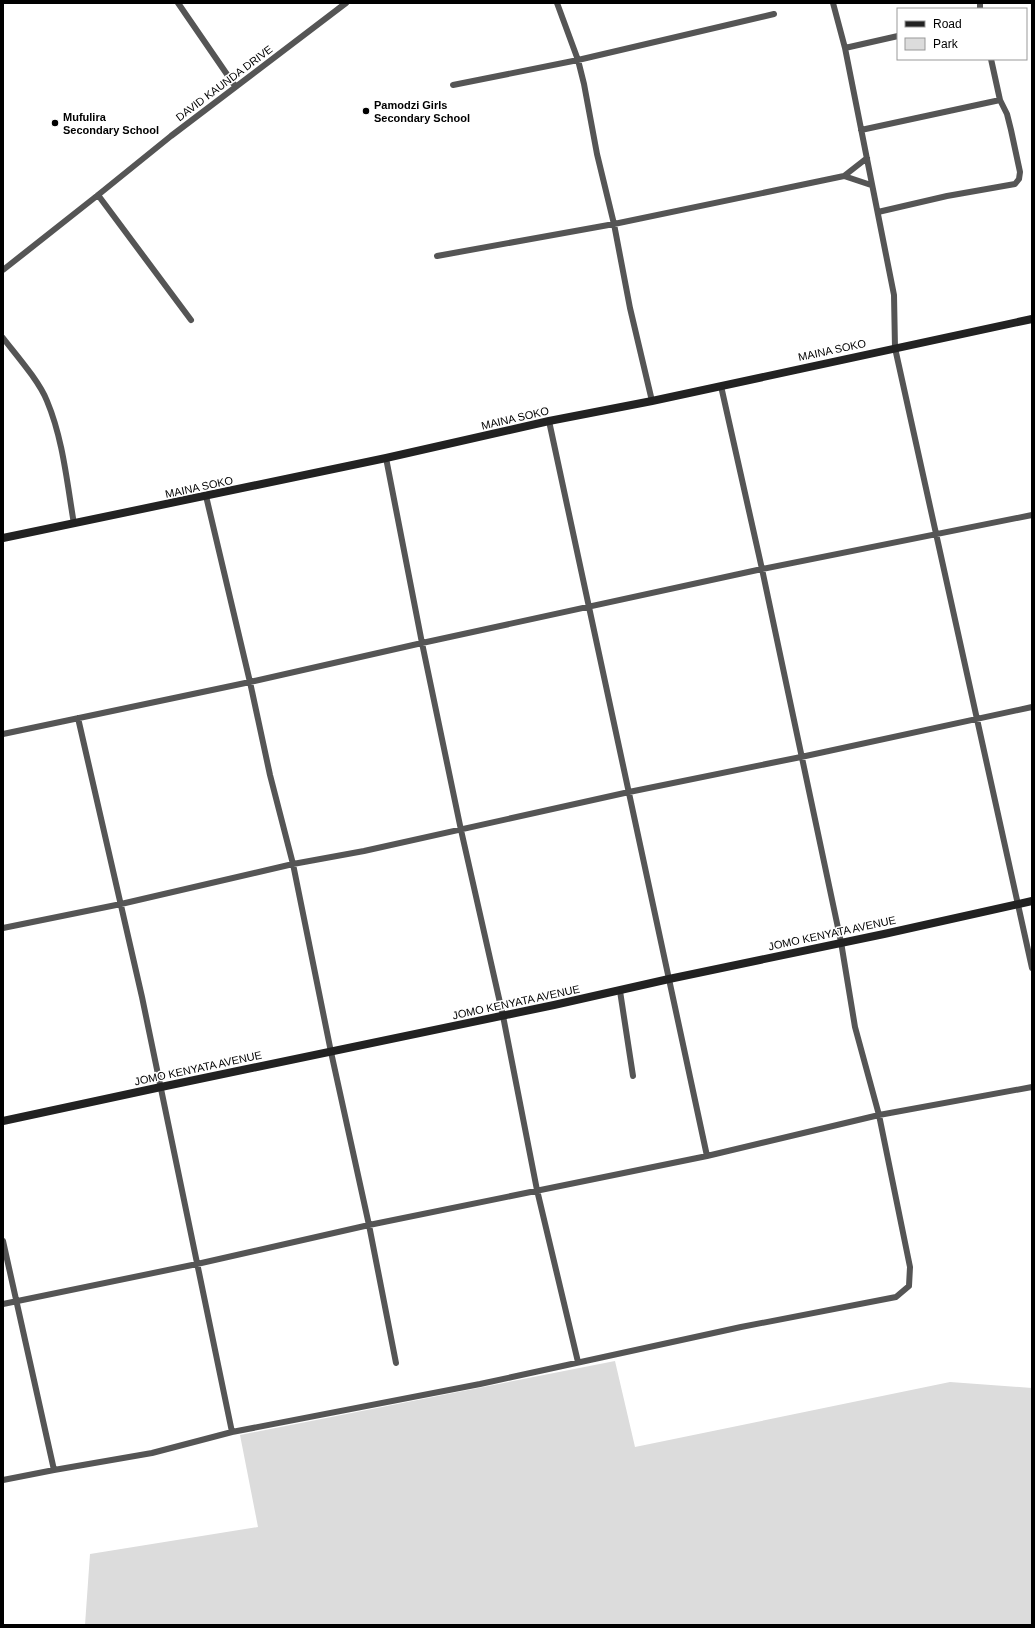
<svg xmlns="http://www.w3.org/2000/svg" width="1035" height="1628" viewBox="0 0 1035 1628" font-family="Arial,sans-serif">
<rect width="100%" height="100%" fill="#fff"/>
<!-- green -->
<path fill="#dcdcdc" d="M615 1361 635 1447 950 1382 1032 1388V1625H85L90 1554 258 1527 240 1435Z"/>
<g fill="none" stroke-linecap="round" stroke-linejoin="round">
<!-- street -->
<path stroke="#555" stroke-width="6" d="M178 3 235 86
M557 3 578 60 584 84 597 154 614 224 630 308 652 401
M833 3 845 48 894 295 895 348 1032 968
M980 3V9
M845 48 898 36
M453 85 578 60 774 14
M861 130 1000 100
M844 176 871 185
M98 195 191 320
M878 212 947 196 1015 184 1019 179 1020 172 1011 130 1007 114 1000 100 991 59
M437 256 614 224 844 176 867 158
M3 270 98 195 171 136 346 3
M3 338C17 356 39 381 47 401 63 439 67 483 74 524
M549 421 707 1156
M386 458 422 643 461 830 503 1016 537 1190 578 1362
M206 496 250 682 270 775 293 864 331 1052 369 1225 396 1363
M78 718 142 997 232 1432
M3 734 250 682 422 643 762 569 1032 515
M3 928 121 904 293 864 364 851 629 792 801 757 1032 707
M620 991 633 1076
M3 1241 54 1470
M3 1304 197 1264 369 1225 707 1156 879 1115 1032 1087
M3 1480 54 1470 152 1453 232 1432 480 1384 741 1327 896 1297 909 1286 910 1267 879 1115 855 1027 841 942 762 569 721 386"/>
<!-- secondary -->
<path stroke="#222" stroke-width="8" d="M3 538 386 458 549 421 652 401 1032 319
M3 1121 161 1087 554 1005 669 979 884 934 1032 901"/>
</g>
<!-- markers -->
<g fill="#000" stroke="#fff" stroke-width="1.5">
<circle cx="366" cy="111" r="4"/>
<circle cx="55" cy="123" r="4"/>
</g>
<g text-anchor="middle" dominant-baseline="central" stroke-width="3" stroke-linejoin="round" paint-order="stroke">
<!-- street labels -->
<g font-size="11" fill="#000" stroke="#fff">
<text transform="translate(224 83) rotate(-37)">DAVID KAUNDA DRIVE</text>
<text transform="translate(832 350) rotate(-12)">MAINA SOKO</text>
<text transform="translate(515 418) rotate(-13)">MAINA SOKO</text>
<text transform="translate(199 487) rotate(-12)">MAINA SOKO</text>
<text transform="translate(832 933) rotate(-12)">JOMO KENYATA AVENUE</text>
<text transform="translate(516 1002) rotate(-12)">JOMO KENYATA AVENUE</text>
<text transform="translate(198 1068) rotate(-12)">JOMO KENYATA AVENUE</text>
</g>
<!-- poi labels -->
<g font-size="11" font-weight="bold" fill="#000" stroke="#fff" text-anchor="start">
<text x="374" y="105">Pamodzi Girls<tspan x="374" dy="13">Secondary School</tspan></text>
<text x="63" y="117">Mufulira<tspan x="63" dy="13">Secondary School</tspan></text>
</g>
</g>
<!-- border -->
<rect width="1035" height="1628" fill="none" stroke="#000000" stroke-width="8"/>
<!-- legend -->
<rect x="897" y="8" width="130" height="52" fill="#ffffff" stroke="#999999"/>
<rect x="905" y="21" width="20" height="6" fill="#222222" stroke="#999999"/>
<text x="933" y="28" font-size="12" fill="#000000">Road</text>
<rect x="905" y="38" width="20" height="12" fill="#dcdcdc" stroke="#999999"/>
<text x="933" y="48" font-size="12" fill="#000000">Park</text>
</svg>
